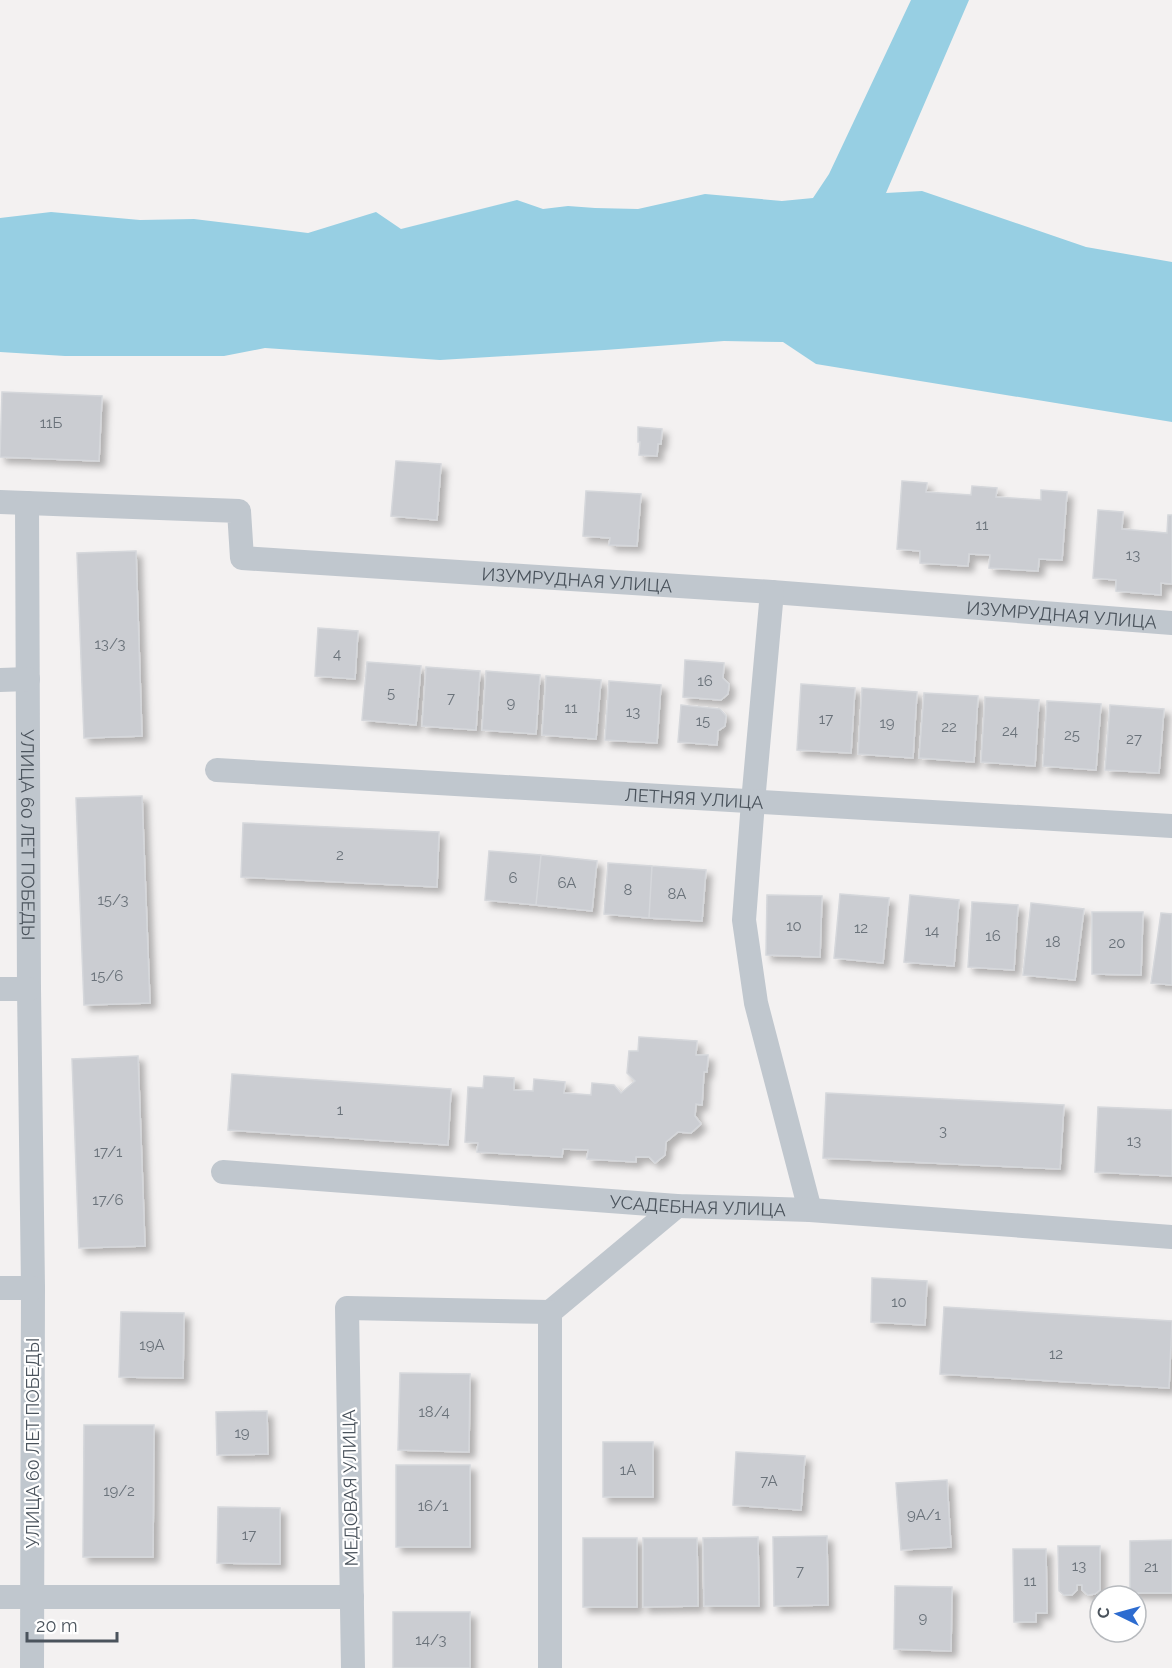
<svg xmlns="http://www.w3.org/2000/svg" width="1172" height="1668" viewBox="0 0 1172 1668" font-family="Raleway,sans-serif">
<defs>
<filter id="shadow"><feDropShadow dx="5.5" dy="5.5" stdDeviation="3" flood-color="#0004"/></filter>
</defs>
<rect width="100%" height="100%" fill="#f3f1f1"/>
<!-- water -->
<path fill="#97cfe3" d="M911 0H969L886 193 922 191 1086 247 1172 262V422L816 364 783 342 724 341 605 350 440 360 265 348 224 356H65L0 352V218L51 212 140 220 194 219 308 233 376 212 401 229 517 200 543 209 568 206 595 208 638 209 705 194 782 201 813 198 829 174Z"/>
<!-- building -->
<path fill="#cbcdd2" stroke="#d5d7db" stroke-width="1.5" filter="url(#shadow)" d="M2 392 102 396 99 461 0 457Z
M638 427 662 429 661 444H658L657 456 639 455 640 442H638Z
M396 461 441 464 437 520 391 516Z
M902 481 927 483 926 492 971 495 972 486 997 488 996 497 1041 500V490L1067 492 1062 560 1039 559 1038 571 989 568 990 555 969 554 968 566 920 563V551L897 549Z
M586 491 641 494 637 546 609 545 610 538 583 536Z
M1098 510 1123 512 1122 529 1167 533 1168 515H1172V584L1161 583V595L1116 591V580L1093 578Z
M136 551 142 736 84 738 77 553Z
M318 628 358 631 355 679 315 676Z
M685 660 724 663 723 678 729 684 728 694 721 700 683 697Z
M367 662 421 666 416 725 362 720Z
M426 667 480 671 476 730 422 726Z
M486 671 540 675 536 734 482 730Z
M546 676 601 680 596 739 542 735Z
M609 681 661 685 657 743 605 740Z
M801 684 855 688 851 753 797 750Z
M862 688 917 692 913 758 858 754Z
M924 693 978 696 974 762 919 758Z
M985 697 1039 700 1035 766 981 762Z
M1047 701 1101 704 1096 770 1043 766Z
M681 705 720 709 726 716 725 726 718 731 717 745 678 742Z
M1110 705 1164 709 1159 773 1105 770Z
M142 796 150 1003 84 1005 76 798Z
M243 823 439 832 437 887 241 877Z
M489 851 541 855 536 905 485 900Z
M541 855 597 861 592 911 536 905Z
M608 863 652 866 649 918 604 914Z
M652 866 706 870 702 921 649 918Z
M840 894 889 898 883 963 834 958Z
M767 895 822 896 820 957 766 955Z
M910 895 959 900 954 966 904 962Z
M972 902 1018 905 1014 970 968 967Z
M1031 903 1084 909 1075 980 1023 975Z
M1092 912H1143L1141 975 1092 974Z
M1161 913 1172 914V985L1151 983Z
M639 1037 697 1041 696 1055H708L707 1072H704L702 1105 696 1104 695 1116 701 1124 691 1133 678 1132 666 1142 665 1155 655 1163 649 1157H636V1162L587 1159 588 1150 563 1149 562 1157 477 1152 478 1143 465 1142 468 1087 483 1088 484 1076 514 1078V1090L533 1091 534 1079 565 1082 564 1093 591 1095 592 1083 614 1085 621 1093 635 1081 627 1073 629 1051H638Z
M138 1056 145 1246 79 1248 72 1059Z
M232 1074 451 1089 448 1145 228 1130Z
M826 1093 1064 1105 1060 1169 823 1158Z
M1098 1107 1172 1110V1176L1095 1172Z
M872 1278 927 1281 925 1325 871 1322Z
M944 1307 1172 1321 1169 1388 940 1374Z
M121 1312 184 1313 183 1378 119 1377Z
M400 1373 470 1374 469 1452 398 1450Z
M267 1411 268 1454 217 1455 216 1412Z
M84 1425H154L153 1557H83Z
M603 1442H653V1497H603Z
M736 1452 805 1456 801 1510 733 1505Z
M396 1465H470V1547H396Z
M947 1480 951 1547 901 1550 896 1483Z
M218 1507 280 1508V1564L217 1563Z
M827 1536 828 1605 774 1606 773 1537Z
M758 1537 759 1606H704L703 1538Z
M583 1538H637V1607H583Z
M643 1538H697L698 1606 643 1607Z
M1172 1540V1593H1130V1541Z
M1058 1546H1100V1590L1095 1594 1088 1595 1082 1590V1585H1077V1590L1072 1595H1064L1059 1591Z
M1013 1549H1046L1047 1613H1036V1622H1014Z
M895 1586 952 1587 951 1651 894 1649Z
M393 1612H470V1668H393Z"/>
<g fill="none" stroke-linecap="round" stroke-linejoin="round">
<!-- minor -->
<g stroke="#c0c7ce" stroke-width="24">
<path id="s1" d="M0 502 239 511 242 558 772 592 1172 623"/>
<path id="s2" d="M27 503 29 989 33 1288 32 1668"/>
<path d="M772 592 753 802 744 920 756 1003 810 1210"/>
<path d="M0 680 28 679"/>
<path id="s3" d="M217 770 1172 826"/>
<path d="M0 989H29"/>
<path id="s4" d="M223 1172 677 1206 810 1210 1172 1237"/>
<path d="M0 1288H33"/>
<path d="M0 1597H352"/>
<path d="M353 1668 347 1308 550 1312 677 1206"/>
<path d="M550 1668V1312"/>
</g>
</g>
<g text-anchor="middle" dominant-baseline="central" stroke-width="4.5" stroke-linejoin="round" paint-order="stroke">
<!-- number labels -->
<g font-size="15" fill="#6a727a">
<text x="51" y="423">11Б</text>
<text x="982" y="525">11</text>
<text x="1133" y="555">13</text>
<text x="110" y="644">13/3</text>
<text x="337" y="654">4</text>
<text x="705" y="681">16</text>
<text x="391" y="693">5</text>
<text x="451" y="698">7</text>
<text x="511" y="703">9</text>
<text x="571" y="708">11</text>
<text x="633" y="712">13</text>
<text x="826" y="719">17</text>
<text x="703" y="721">15</text>
<text x="887" y="723">19</text>
<text x="949" y="727">22</text>
<text x="1010" y="731">24</text>
<text x="1072" y="735">25</text>
<text x="1134" y="739">27</text>
<text x="340" y="855">2</text>
<text x="513" y="878">6</text>
<text x="567" y="883">6А</text>
<text x="628" y="890">8</text>
<text x="677" y="894">8А</text>
<text x="113" y="900">15/3</text>
<text x="794" y="926">10</text>
<text x="861" y="928">12</text>
<text x="932" y="931">14</text>
<text x="993" y="936">16</text>
<text x="1053" y="942">18</text>
<text x="1117" y="943">20</text>
<text x="107" y="976">15/6</text>
<text x="340" y="1110">1</text>
<text x="943" y="1131">3</text>
<text x="1134" y="1141">13</text>
<text x="108" y="1152">17/1</text>
<text x="108" y="1200">17/6</text>
<text x="899" y="1302">10</text>
<text x="152" y="1345">19А</text>
<text x="1056" y="1354">12</text>
<text x="434" y="1412">18/4</text>
<text x="242" y="1433">19</text>
<text x="628" y="1470">1А</text>
<text x="769" y="1481">7А</text>
<text x="119" y="1491">19/2</text>
<text x="433" y="1506">16/1</text>
<text x="924" y="1515">9А/1</text>
<text x="249" y="1535">17</text>
<text x="1079" y="1566">13</text>
<text x="1151" y="1567">21</text>
<text x="800" y="1571">7</text>
<text x="1030" y="1581">11</text>
<text x="923" y="1618">9</text>
<text x="431" y="1640">14/3</text>
</g>
<!-- street labels -->
<g font-size="18" fill="#4a535c" stroke="#fff">
<text stroke="none"><textPath href="#s1" startOffset="622">ИЗУМРУДНАЯ УЛИЦА</textPath></text>
<text stroke="none"><textPath href="#s1" startOffset="1108">ИЗУМРУДНАЯ УЛИЦА</textPath></text>
<text stroke="none"><textPath href="#s3" startOffset="478">ЛЕТНЯЯ УЛИЦА</textPath></text>
<text stroke="none"><textPath href="#s2" startOffset="332">УЛИЦА 60 ЛЕТ ПОБЕДЫ</textPath></text>
<text stroke="none"><textPath href="#s4" startOffset="476">УСАДЕБНАЯ УЛИЦА</textPath></text>
<text transform="translate(32 1443) rotate(-90)">УЛИЦА 60 ЛЕТ ПОБЕДЫ</text>
<text transform="translate(350 1488) rotate(-91)">МЕДОВАЯ УЛИЦА</text>
</g>
</g>
<!-- north arrow -->
<g transform="translate(1118 1614) rotate(275)"><circle r="28" fill="#ffffff" stroke="#b7babe" stroke-width="1.5"/>
<path d="M0-4.5L10 22L0 15L-10 22Z" fill="#2d6cd0"/>
<text y="-9" font-size="16" font-weight="bold" text-anchor="middle" fill="#4a535c">С</text>
</g>
<!-- scale -->
<path d="M27 1632v9h90v-9" fill="none" stroke="#4a535c" stroke-width="3"/>
<text x="36" y="1632" font-size="18" fill="#4a535c" stroke="#ffffff" stroke-width="4.5" paint-order="stroke">20 m</text>
</svg>
